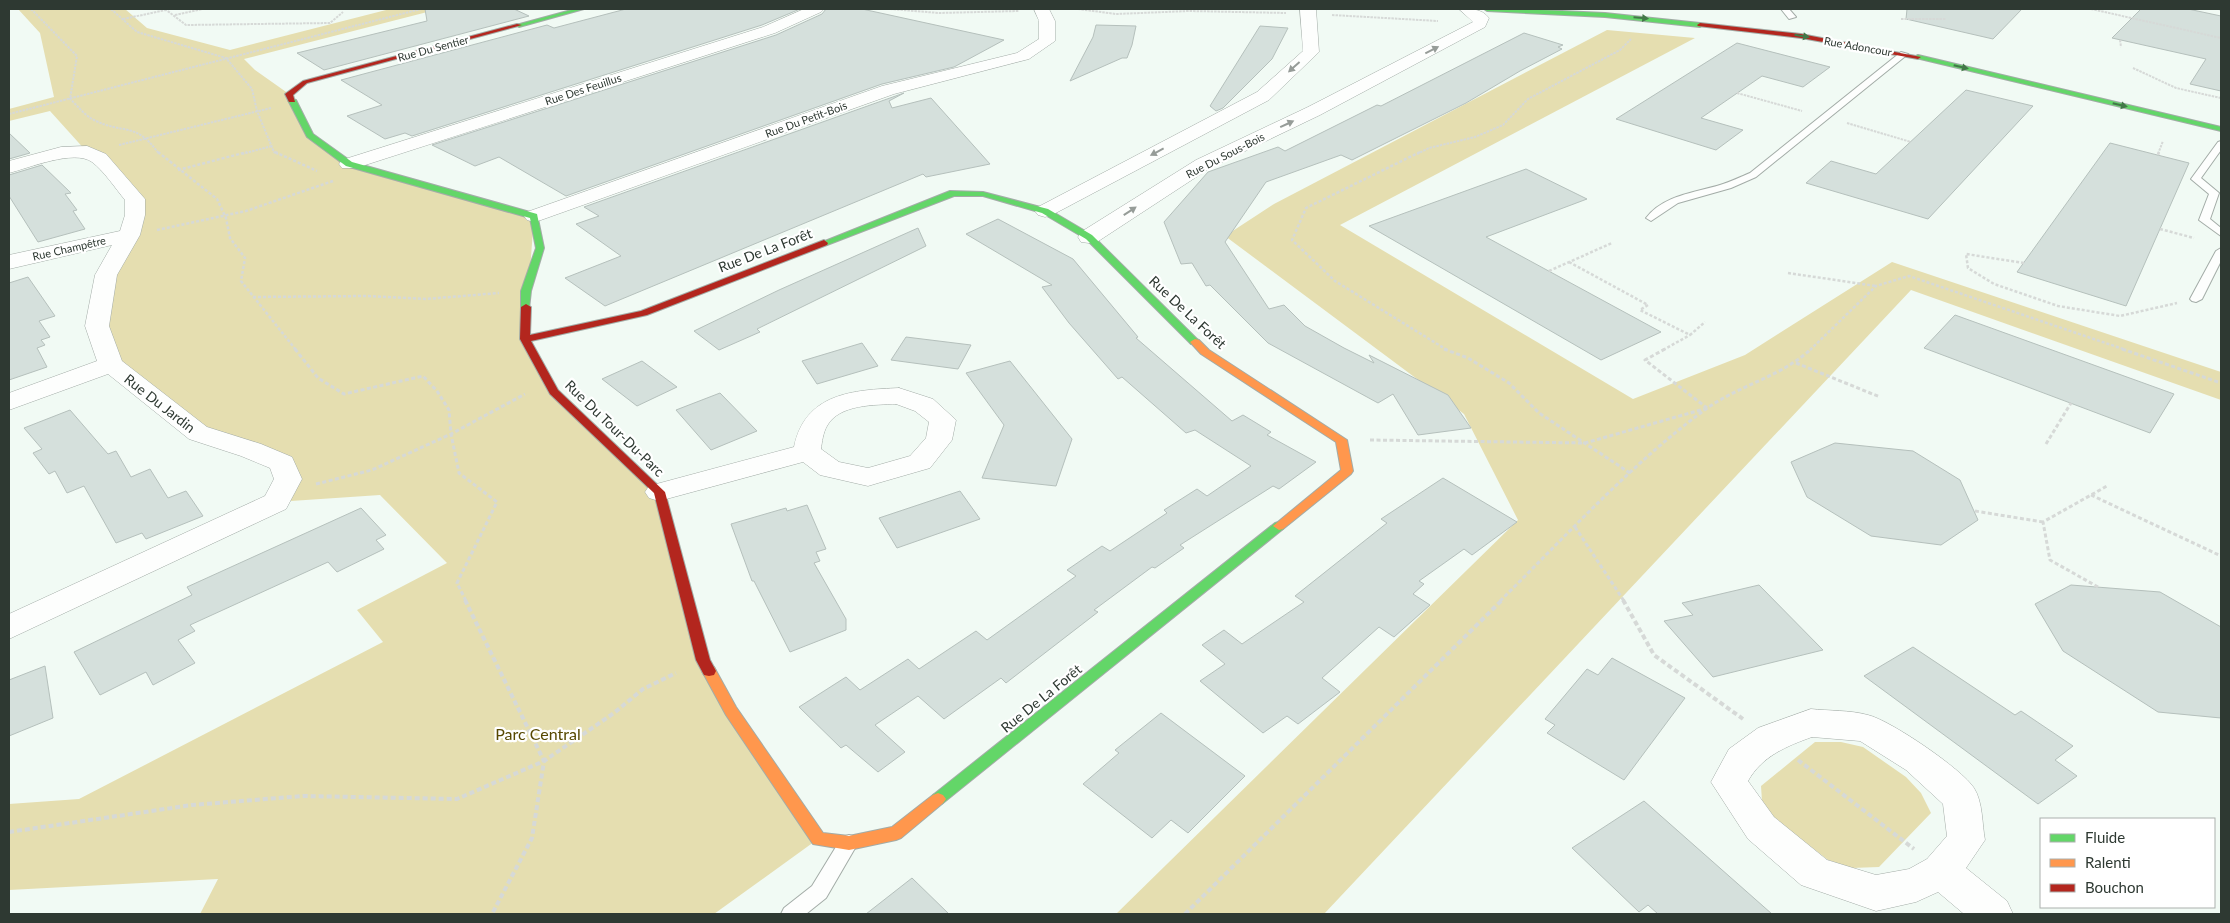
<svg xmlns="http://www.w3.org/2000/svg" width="2230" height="923" viewBox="0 0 2230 923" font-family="Lato,sans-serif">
<rect width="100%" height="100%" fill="#f1faf4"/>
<!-- green -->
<path fill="#e5deb0" d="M18 9H125L147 28 230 50 390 9H439L244 59 255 70 289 94 310 135 349 164 534 216 525 339 554 392 659 492 703 660 818 839 714 914H200L218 879 9 890V804L79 799 383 642 357 610 447 563 380 495 276 502 282 463 198 433 111 364 97 326 135 199 87 152 50 111 9 121V109L54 97 40 33Z
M1607 30 1695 38 1340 225 1633 399 1745 355 1892 262 2221 372V400L1911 290 1324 914H1116L1518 520 1464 414 1225 236 1274 204Z
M1815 742H1841L1863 747 1906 777 1921 793 1931 813 1879 867 1851 868 1828 860 1771 816 1762 801 1761 786Z"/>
<!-- building -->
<path fill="#d5e0dc" stroke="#b5c0bc" d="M425 9H514L529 16 324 70 297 53 427 21Z
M626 9H800L762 25 412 136 405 133 385 139 347 116 382 105 341 80 547 25 554 28Z
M826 9H862L1004 40 954 67 882 84 566 196 499 157 475 166 432 145 776 35 822 14Z
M1907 9H2022L1993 39 1906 19Z
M2141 9H2188L2221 16V91L2190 84 2206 59 2112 38Z
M1096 25 1136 26 1132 45 1127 58H1122L1070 81 1093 37Z
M1260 26 1288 28 1272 59 1223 108 1216 111 1210 106Z
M1524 33 1563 45 1558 47 1562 49 1520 71 1466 103 1352 160 1341 155 1266 182 1225 242 1269 309 1284 305 1305 326 1344 348 1374 363 1369 355 1448 395 1471 428 1418 435 1393 394 1378 403 1268 343 1210 285 1206 286 1192 263 1181 264 1164 222 1208 172 1278 147 1285 151 1377 105 1381 106Z
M1737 43 1830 67 1803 87 1762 76 1701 118 1743 130 1716 150 1616 119Z
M1966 90 2033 106 1928 219 1806 183 1831 161 1876 174Z
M904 93 889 101 892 108 931 98 990 164 926 177 923 174 605 306 565 278 621 256 576 224 599 216 584 207Z
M9 133 30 153 9 159Z
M2110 143 2189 163 2126 306 2017 272Z
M42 165 71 193 65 194 77 210 73 211 85 229 38 242 9 196V175Z
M1526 169 1587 199 1486 237 1661 332 1601 360 1369 226Z
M998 219 1073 259 1138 337 1136 338 1232 421 1243 415 1271 432 1267 435 1316 462 1279 489 1273 486 1180 545 1184 548 1155 568 1152 567 1094 610 1098 612 1006 683 1001 678 944 719 918 696 875 725 905 752 878 772 846 745 841 748 799 707 846 677 860 690 908 659 919 669 976 631 987 640 1076 576 1067 570 1102 546 1110 551 1167 513 1164 510 1197 489 1207 496 1251 466 1195 430 1186 433 1122 377 1118 379 1069 323 1042 287 1052 285 966 234Z
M918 228 926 246 757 329 760 332 719 350 694 331 779 290Z
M28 277 55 316 39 321 50 337 41 340 45 345 37 348 47 367 9 380V283Z
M1955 315 2174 394 2150 433 1924 348Z
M906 337 971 345 958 369 891 360Z
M862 343 878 366 817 384 802 361Z
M642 361 677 387 637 406 602 379Z
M1010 361 1072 439 1056 486 982 478 1004 425 966 373Z
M720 393 757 431 711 450 676 410Z
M70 410 108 454 116 451 131 477 150 469 168 498 186 491 203 516 146 539 142 533 116 543 84 486 67 493 55 471 49 474 33 453 42 449 24 428Z
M1835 443 1913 451 1960 480 1978 520 1941 545 1871 536 1807 497 1791 462Z
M1443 478 1517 522 1472 555 1464 549 1419 581 1424 584 1413 594 1430 605 1394 637 1379 627 1322 678 1340 692 1298 724 1287 716 1263 733 1200 681 1225 664 1202 645 1224 630 1242 644 1304 602 1295 596 1387 523 1381 519Z
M960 491 980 519 897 548 879 518Z
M807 505 826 549 816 552 820 561 814 563 846 619V630L790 652 754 581H752L731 524 786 508 787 511Z
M361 508 386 535 376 540 384 549 337 572 328 562 190 625 195 631 178 640 195 663 153 685 146 672 100 695 74 652 192 595 187 587Z
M1759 585 1823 650 1713 677 1664 621 1693 615 1682 603Z
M2071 585 2160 592 2221 627V718L2158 712 2063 651 2035 604Z
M1913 647 2015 715 2021 711 2073 746 2055 760 2077 776 2038 804 1864 676Z
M1612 658 1685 698 1624 780 1547 733 1555 725 1545 719 1587 669 1598 675Z
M45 666 53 718 9 736V680Z
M1161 713 1245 776 1188 833 1171 820 1152 838 1083 784 1119 753 1115 750Z
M1644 801 1772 914H1658L1648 905 1639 912 1572 848Z
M912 878 949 914H866Z"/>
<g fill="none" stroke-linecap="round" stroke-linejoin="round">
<defs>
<path id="lane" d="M1781 9H1789L1796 17 1789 19Z
M1901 52 1908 54 1756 177 1731 188 1678 203 1651 221 1646 218C1664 195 1694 193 1720 185 1730 182 1740 177 1750 173Z
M2221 141V150L2201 178 2219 193 2210 219 2221 228V236L2199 220 2209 194 2191 179 2218 142Z
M2221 248V261L2202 299 2196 302 2192 301 2190 299 2216 251Z
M849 835 856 837 858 843 826 898 806 914H781L784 908 812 886 842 837Z"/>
<path id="street" d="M804 9H824L821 12 775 33 356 168H342L339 164 342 160 763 27Z
M1034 9H1049L1055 21V41L1029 59 894 94 541 220 534 222 527 220 524 216 527 212 882 86 1017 53 1039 39V21Z
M1300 9H1316L1319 52 1269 100 1052 215 1045 217 1038 215 1035 211 1038 207 1257 92 1303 51Z
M1459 9C1471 9 1481 8 1489 18L1485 27 1320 115 1210 168 1097 242 1089 243 1081 242 1078 237 1081 232 1196 160 1308 107 1473 22Z
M87 146 106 154 145 199V215L140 235 117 275 109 326 122 361 207 427 261 444 292 457 302 479 286 509 9 639V614L265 496 274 479 270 468 241 456 189 439 108 374 9 410V393L97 361 85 326 95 275 112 245 9 269V255L120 231 125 215V200C115 188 104 171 92 162 74 149 29 168 9 173V161L61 147Z
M899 388 933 399 956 420 952 440 930 468 878 483 868 486 820 475 803 462 659 501 649 498 645 492 649 486 794 447C805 393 853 390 899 388ZM896 404 915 411 929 422 926 438 910 456 868 468 839 462 821 449C822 442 823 433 827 426 839 404 875 405 896 404Z
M1811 709C1829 711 1850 710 1868 715 1890 720 1962 769 1974 788 1983 802 1982 824 1985 840L1966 868 2007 901 2013 914H1964L1938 892 1916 902 1876 911 1801 885 1748 839 1711 782 1729 749 1758 728ZM1812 737 1860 741 1906 770 1943 804 1947 836 1927 859 1909 869 1876 875 1827 860 1774 817 1748 781C1762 756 1787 746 1812 737Z"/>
<path id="fast" d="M575 9H584L519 27 516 25Z
M1484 9H1519L1605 13 1700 23 1703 25 1700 27 1605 17 1487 11Z
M1918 55 2221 127V131L1916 58V56Z
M289 98 296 100 313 134 352 162 537 214 544 248 531 291 529 309H523L521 307V291L536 248 530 218 346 166 307 137 288 100Z
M950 191 983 192 1048 209 1092 235 1200 342 1199 344H1191L1086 239 1042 213 983 196H954L827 245H821L820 243Z
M1279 522 1285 526 1283 529 943 803 938 805 933 803 930 799 933 795 1275 523Z"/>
<path id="slow" d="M1195 339 1199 340 1209 350 1347 440 1353 471 1351 474 1283 529 1279 530 1273 526 1341 470 1336 442 1201 354 1190 342Z
M709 666 714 667 736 707 823 833 849 836 892 827 933 795 938 793 943 795 946 799 943 803 901 838 896 840 849 850 813 844 726 715 702 671 704 667Z"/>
<path id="jam" d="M1700 23 1801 34 1921 57 1918 59 1801 38 1698 26 1697 25Z
M517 24 522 25 307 83 293 95 295 102H289L285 94 303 81Z
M824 240 828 243 827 245 647 315 531 341 558 390 665 492 710 660 716 671 714 675 709 676 704 675 696 660 654 493 550 394 520 339 521 307 526 304 531 307 530 335 641 311Z"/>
</defs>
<!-- lane casing -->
<use href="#lane" stroke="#a3aca7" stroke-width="2"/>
<!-- street casing -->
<use href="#street" stroke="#a3aca7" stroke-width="1"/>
<!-- fast casing -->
<use href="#fast" stroke="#a3aca7" stroke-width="2"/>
<!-- slow casing -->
<use href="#slow" stroke="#a3aca7" stroke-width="2"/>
<!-- jam casing -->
<use href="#jam" stroke="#a3aca7" stroke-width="2"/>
<!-- path-far3 -->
<path stroke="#d6d9d7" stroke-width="2" stroke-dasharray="2.5 1" stroke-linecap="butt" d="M31 9 77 56 70 99C77 105 85 116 94 120 124 135 136 121 159 154
M111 9 137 32 226 58 252 89 257 111 274 152 278 154
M165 9 186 25 330 23 343 12
M890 9 939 13 1019 11
M1078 9 1116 14 1189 11 1286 13
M2091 9 2221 38
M2219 9 2221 10
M175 15 203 9
M1332 15 1438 21
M123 19 166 10
M1901 19H1946
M2120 40 2121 47
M2133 68 2176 88 2221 98
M1737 93 1802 111
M9 114 421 9
M1847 123 1911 142
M119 145 271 108
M242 154 272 146
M1417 154 1429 148 1475 137 1503 125 1528 99 1620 50 1631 39
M2158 154 2163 141"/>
<!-- path-far2 -->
<path stroke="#d6d9d7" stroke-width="2.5" stroke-dasharray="3 2" stroke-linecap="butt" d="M158 152 217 199 226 218 230 238 245 258 241 281 296 350
M275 152 317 171
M1420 152 1306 208 1292 240 1335 281 1447 350
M2158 155 2159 152
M178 170 247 152
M2160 229 2194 238
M157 230 246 211 333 181
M1569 262 1648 305 1640 310 1690 335 1705 322
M2024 263 1966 254 1968 268 1994 284 2058 306 2120 316 2177 303
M1549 271 1612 243
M1788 273 1876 286
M253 297 367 296 426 299 499 293
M1663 350 1690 335
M1810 350 1876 286 1909 276 2126 350"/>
<!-- path-far1 -->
<path stroke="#d6d9d7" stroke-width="3" stroke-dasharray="4 2.5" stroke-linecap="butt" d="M295 349 318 378 344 394 423 376 437 391 449 410 451 434 459 473 497 502 457 583 466 601
M1444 349 1468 358 1509 383 1539 413 1630 473
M1665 349 1645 360 1707 408
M2122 349 2221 383
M1796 363 1880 397
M1370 440 1585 443 1704 409
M2046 444 2071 403
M316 484 372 470 451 434 525 394
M2091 495 2221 556
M1975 511 2043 522
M1575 527 1624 601
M2098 587 2050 560 2043 522 2107 486
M1500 601C1565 537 1633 462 1706 409 1739 385 1781 377 1811 349"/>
<!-- path -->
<path stroke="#d6d9d7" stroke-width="4" stroke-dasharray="5 3" stroke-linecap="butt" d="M465 600 544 761 532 838 492 914
M1623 600 1654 655 1743 719
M1798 760 1914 849
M9 832 192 805 303 796 457 799 544 761 614 713 643 689 676 673
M1185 914 1502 600"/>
<!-- lane -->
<use href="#lane" fill="#fdfefd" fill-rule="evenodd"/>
<!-- street -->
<use href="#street" fill="#fdfefd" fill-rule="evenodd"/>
<!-- fast -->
<use href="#fast" fill="#63d668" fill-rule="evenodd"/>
<!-- slow -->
<use href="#slow" fill="#ff974d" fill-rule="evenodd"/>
<!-- jam -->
<use href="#jam" fill="#b3261e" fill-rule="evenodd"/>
</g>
<!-- one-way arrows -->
<defs><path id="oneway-solid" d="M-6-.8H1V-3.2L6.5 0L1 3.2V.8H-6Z" transform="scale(1.25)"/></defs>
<g fill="#437848">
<use href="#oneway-solid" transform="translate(1641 18) rotate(5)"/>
<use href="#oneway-solid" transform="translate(1802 36) rotate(9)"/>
<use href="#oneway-solid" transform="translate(1961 67) rotate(13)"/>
<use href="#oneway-solid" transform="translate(2120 105) rotate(13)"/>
</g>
<g fill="#969c98">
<use href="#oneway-solid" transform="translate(1432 50) rotate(-27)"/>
<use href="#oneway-solid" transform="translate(1294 67) rotate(138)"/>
<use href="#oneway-solid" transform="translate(1287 124) rotate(-25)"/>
<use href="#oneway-solid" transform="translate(1157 152) rotate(152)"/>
<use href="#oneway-solid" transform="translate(1130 211) rotate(-33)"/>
</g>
<g text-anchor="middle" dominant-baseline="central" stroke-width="4.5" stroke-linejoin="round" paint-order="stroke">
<!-- far-street labels -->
<g font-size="11" fill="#2e3932" stroke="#fff">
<text transform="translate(1858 46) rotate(10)">Rue Adoncour</text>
<text transform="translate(433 48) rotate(-15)">Rue Du Sentier</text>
<text transform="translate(583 89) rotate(-18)">Rue Des Feuillus</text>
<text transform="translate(806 119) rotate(-20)">Rue Du Petit-Bois</text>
<text transform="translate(1225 155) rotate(-27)">Rue Du Sous-Bois</text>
<text transform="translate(69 248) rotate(-13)">Rue Champêtre</text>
</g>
<!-- street labels -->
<g font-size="14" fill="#2e3932" stroke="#fff">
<text transform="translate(765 250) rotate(-21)">Rue De La Forêt</text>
<text transform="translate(1188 312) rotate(43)">Rue De La Forêt</text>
<text transform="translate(160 403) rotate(38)">Rue Du Jardin</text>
<text transform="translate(615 428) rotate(44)">Rue Du Tour-Du-Parc</text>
<text transform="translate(1041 698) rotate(-39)">Rue De La Forêt</text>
</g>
<!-- near-park labels -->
<g font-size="16" fill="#574800" stroke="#fff">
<text x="538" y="733">Parc Central</text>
</g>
</g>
<!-- border -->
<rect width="2230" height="923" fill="none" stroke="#2e3932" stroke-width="20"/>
<!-- legend -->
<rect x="2040" y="818" width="175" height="90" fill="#ffffff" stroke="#abb0ad"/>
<rect x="2050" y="834" width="25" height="8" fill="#63d668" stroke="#abb0ad"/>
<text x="2085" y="843" font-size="15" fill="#2e3932">Fluide</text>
<rect x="2050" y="859" width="25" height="8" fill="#ff974d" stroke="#abb0ad"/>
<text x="2085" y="868" font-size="15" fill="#2e3932">Ralenti</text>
<rect x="2050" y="884" width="25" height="8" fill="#b3261e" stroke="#abb0ad"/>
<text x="2085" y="893" font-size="15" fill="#2e3932">Bouchon</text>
</svg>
